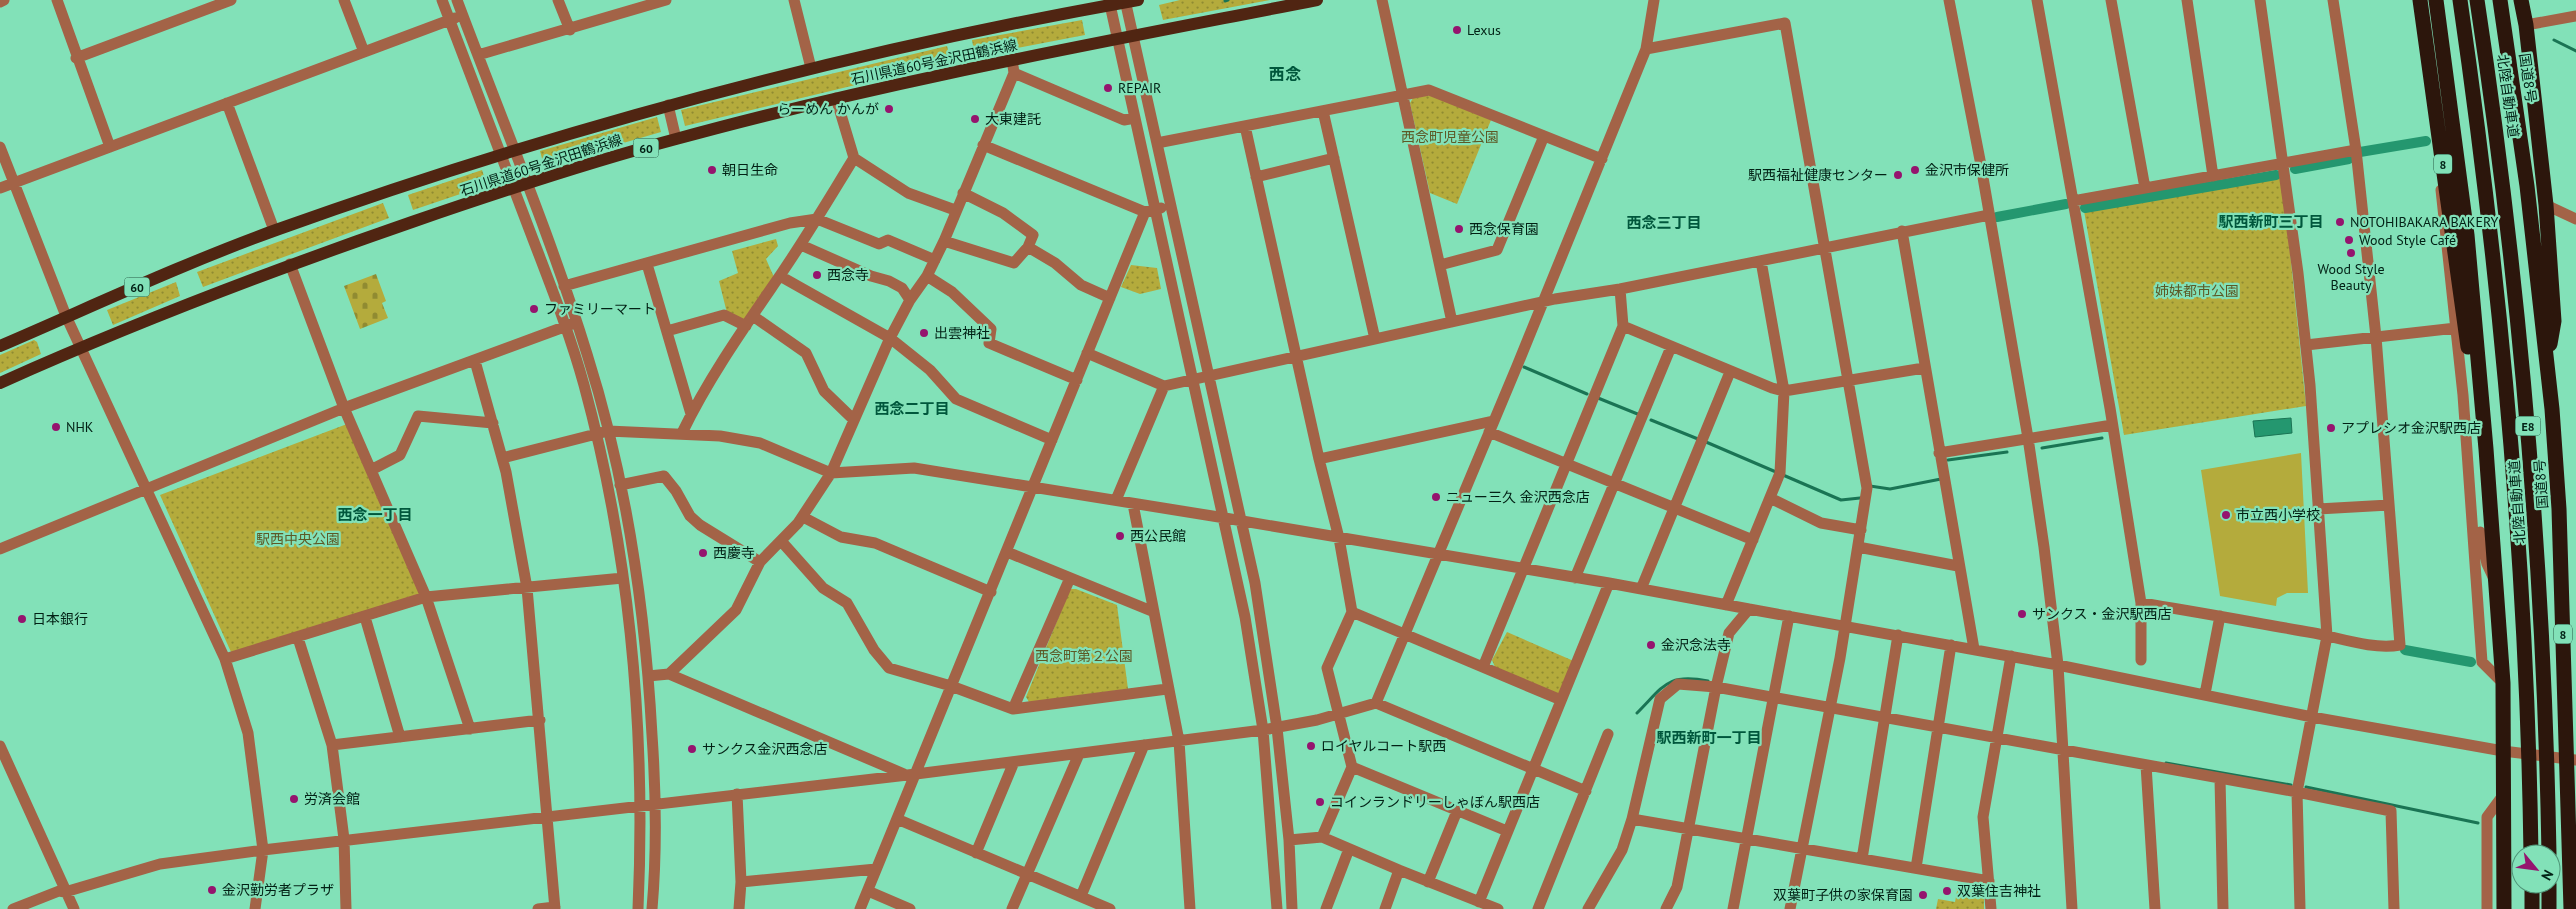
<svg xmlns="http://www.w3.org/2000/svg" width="2576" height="909" viewBox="0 0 2576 909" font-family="'PT Sans','Noto Sans JP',sans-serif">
<defs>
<pattern id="grass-dots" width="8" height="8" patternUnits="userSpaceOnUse" patternTransform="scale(1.25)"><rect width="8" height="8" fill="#b4ab3c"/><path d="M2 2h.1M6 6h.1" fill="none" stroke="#908b31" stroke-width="1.8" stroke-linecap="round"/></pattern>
<pattern id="cemetery-stones" width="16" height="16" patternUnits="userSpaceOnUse" patternTransform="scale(1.25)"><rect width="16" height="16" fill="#b4ab3c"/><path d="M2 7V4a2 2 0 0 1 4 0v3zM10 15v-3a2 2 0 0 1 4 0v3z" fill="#908b31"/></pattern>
</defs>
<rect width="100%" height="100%" fill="#82e1b8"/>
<!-- grass -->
<path fill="url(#grass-dots)" d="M1180 0H1270L1163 20 1159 5Z
M1082 20 1085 35 975 56 972 40Z
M947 46 951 62 685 126 681 110Z
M1430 95 1491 120 1457 204 1430 193 1410 103 1413 98Z
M657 117 661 132 544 166 540 151Z
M482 170 487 185 413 210 408 195Z
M2282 176 2306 406 2124 435 2084 211Z
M383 203 389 218 203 287 197 272Z
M776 239 778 246 766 259 777 284 751 323 727 313 719 281 738 273 732 251Z
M1131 265 1157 268 1161 289 1140 294 1121 287Z
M176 282 180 296 113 325 107 310Z
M34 340 37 342 41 354 0 373V355Z
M347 424 422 596 231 652 160 495Z
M1070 589H1076L1117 605 1128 689 1029 702 1026 697Z
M1507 632 1576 662 1558 695 1495 667 1492 660Z
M1958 886 1984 893V909H1936L1938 899 1955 902Z"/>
<!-- cemetery -->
<path fill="url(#cemetery-stones)" d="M376 274 386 301 382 303 388 318 360 329 344 286Z"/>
<!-- pitch -->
<path fill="#b4ab3c" d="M2301 453 2308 593H2287L2277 598 2276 606 2220 596 2201 470Z"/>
<!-- water -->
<path fill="#24976f" stroke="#1a7454" d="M2291 418 2292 433 2255 437 2253 421Z"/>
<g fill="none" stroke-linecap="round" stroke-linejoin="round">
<!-- stream -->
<path stroke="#1a7454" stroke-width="3" d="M1225 1 1228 0
M2554 40 2576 51
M1524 367 1587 394
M1598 398 1640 415
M1651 420 1698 439
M1706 442 1776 472
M2042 448 2102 438
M1948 460 2007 452
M1783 475 1841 500 1860 498
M1870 486 1890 489 1941 479
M1637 713C1664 686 1667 673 1708 681
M2166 763 2291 785
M2306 787 2478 823"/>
<!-- canal -->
<path stroke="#24976f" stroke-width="10" d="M2360 152 2426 141
M2295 169 2349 159
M2085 208 2276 175
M1997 217 2066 204
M2405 650 2471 662"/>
<!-- minor -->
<path stroke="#a36347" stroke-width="11" d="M57 0 110 147
M344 0 364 52
M442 0C472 78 502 156 531 234 550 284 570 334 584 385 631 558 646 730 638 909
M457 0C501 118 550 234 587 354 626 477 645 606 652 735 656 793 657 851 652 909
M558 0 570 30
M794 0 811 68
M1109 0 1245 617 1263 730 1277 909
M1125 0 1255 583 1277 728 1289 840 1292 909
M1382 0 1452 322
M1949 0 1980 160 2028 438 2044 547 2058 665 2072 909
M2037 0 2073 201 2356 150
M2111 0 2145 188
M2187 0 2213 176
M2260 0 2298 273 2310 385 2327 636 2297 792 2300 909
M0 2 4 0
M2526 25 2576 16
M1646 49 1785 23 1867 488 1840 658 1790 909
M478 55 666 0
M76 58 231 0
M1013 66 1014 73 1124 120 1135 118
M227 103 274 230
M668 105 676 139
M1323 111 1375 339
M1245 126 1319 459 1339 538 1352 612 1327 668 1352 767 1322 837
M1157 143 1429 90 1602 159
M983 145 1145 212
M0 147 66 316 225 659 248 733 263 850 255 909
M854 158 908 193 955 210
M1256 177 1334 158
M0 188 455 18
M2441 190 2463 395 2482 662 2503 683
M963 193 1003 213 1033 235 1028 247
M2073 201 2110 408 2141 603C2199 612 2256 623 2314 633 2340 638 2373 650 2400 645L2376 337 2356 150 2333 0
M2546 205 2576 219
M1902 231 1974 649
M944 241 1014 263 1028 247 1055 263 1081 285 1110 298
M801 245 871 276 889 281 902 288 910 300
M290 264 344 408 426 597 470 729
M647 264 691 414
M1440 265 1497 250 1544 136
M780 276 890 338 930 370 956 399 1052 440
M927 276 952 292 991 329 989 343 1077 380
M564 286 790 223 817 219 879 244 888 240 935 260
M1620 289 1623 326 1772 388 1784 391 1924 368
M753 316 806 353 824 391 854 420
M667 331 724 315 746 326
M2306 345 2456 328
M1087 353 1164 386 1555 299 1620 289 1989 215
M475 361 506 472 527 588 555 909
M1489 432 1753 540
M682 433C709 377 746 325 781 274 807 236 830 197 854 158L836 98
M1939 453 2112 425
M502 458 608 431 720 436 760 443 831 473 914 468 1225 518 1609 583 1749 609 1729 633 1716 687 1678 684 1660 699 1632 819 1622 850 1588 909
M1319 459 1493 421
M371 470 400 455 418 416 493 423
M620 485 664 476 676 491 690 516 700 525 760 562
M1770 498 1821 523 1861 530
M1116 500 1164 386
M1133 504 1179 741 1190 909
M2318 509 2389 505
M803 517 841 537 875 543 991 592
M2480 532 2487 564 2494 579
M782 542 823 588 847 603 874 650 889 668 951 686 1013 709 1167 689
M1858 547 1958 566
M0 549 344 408 572 324
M1007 552 1154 612
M1575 578 1671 347
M1641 589 1730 372
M2141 603V660
M1726 605 1780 473 1784 391 1761 261
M1749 609 2058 665 2312 717 2503 751 2576 760
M1352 612 1561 700
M365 617 400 737
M298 638 332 745 344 839 346 909
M225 659 426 597 623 578
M1483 667 1623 326
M669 674 904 774
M648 676 669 674 736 610 760 562 798 523 831 473 890 338 910 300 927 276 944 241 1014 73
M2205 694 2220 616
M1376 703 1517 366 1646 49 1654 0
M1013 709 1070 578
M332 745 540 720
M0 746 74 909
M2146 765 2155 909
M1352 767 1507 831
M2220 779 2223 909
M737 794 741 882 739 909
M897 819 1110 909
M1632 819 1989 881
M1289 840 1322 837 1399 870 1385 909
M976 853 1014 762
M1862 859 1898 635
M1916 868 1951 645
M1399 870 1498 909
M741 882 876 869
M1428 882 1457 811
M868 891 910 909
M1081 896 1144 745
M1479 902 1609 583
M13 909 59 891 65 892 160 864 263 850 916 774 1263 730 1317 720 1376 703 1586 791
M538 909 555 907
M860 909 1145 212 1161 208
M1012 909 1079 754
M1326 909 1349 849
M1538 909 1608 734
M1666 909 1677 887 1716 687 2297 792 2391 811 2394 909
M1733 909 1789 616
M1991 909 1983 817 2011 656
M2487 909V817L2504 794"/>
<!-- major -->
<path stroke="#502512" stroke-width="12" d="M0 346C91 307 182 264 276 230 557 129 845 52 1138 0
M0 383C134 323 273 270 412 222 499 192 586 163 676 139 887 81 1103 42 1317 0"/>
<!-- highway -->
<path stroke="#2c160c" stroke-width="15" d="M2420 0 2468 347
M2436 0 2467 235 2486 449 2503 683 2504 909
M2500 0 2527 186 2552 409 2559 509 2571 909
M2521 0 2526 25 2546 205 2554 321 2550 344
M2532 884V909
M2549 884V909"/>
<!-- highway-bridge -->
<path stroke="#2c160c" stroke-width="15" d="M2460 0C2501 283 2527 568 2531 854
M2477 0C2520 283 2544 568 2549 854"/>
</g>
<!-- markers -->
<g fill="#95146e" stroke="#82e1b8" stroke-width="2">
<circle cx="1457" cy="30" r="5"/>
<circle cx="1108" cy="88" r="5"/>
<circle cx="889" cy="109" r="5"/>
<circle cx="975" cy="119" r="5"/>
<circle cx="712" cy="170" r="5"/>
<circle cx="1915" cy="170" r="5"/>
<circle cx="1898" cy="175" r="5"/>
<circle cx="2340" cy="222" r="5"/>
<circle cx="1459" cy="229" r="5"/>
<circle cx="2349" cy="240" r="5"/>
<circle cx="2351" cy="253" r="5"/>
<circle cx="817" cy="275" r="5"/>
<circle cx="534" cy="309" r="5"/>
<circle cx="924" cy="333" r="5"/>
<circle cx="56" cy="427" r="5"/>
<circle cx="2331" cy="428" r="5"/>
<circle cx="1436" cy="497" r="5"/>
<circle cx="2226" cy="515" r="5"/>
<circle cx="1120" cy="536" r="5"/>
<circle cx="703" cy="553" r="5"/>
<circle cx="2022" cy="614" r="5"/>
<circle cx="22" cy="619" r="5"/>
<circle cx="1651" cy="645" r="5"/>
<circle cx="1311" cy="746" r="5"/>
<circle cx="692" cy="749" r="5"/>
<circle cx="294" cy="799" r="5"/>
<circle cx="1320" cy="802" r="5"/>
<circle cx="212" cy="890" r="5"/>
<circle cx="1947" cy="891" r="5"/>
<circle cx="1923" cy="895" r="5"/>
</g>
<g text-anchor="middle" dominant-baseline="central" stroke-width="4.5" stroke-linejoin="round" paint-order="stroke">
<!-- shield labels -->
<g fill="#82e1b8" stroke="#285b46" stroke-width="1">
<rect x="633.5" y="138.5" width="25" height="19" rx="4"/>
<rect x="2434" y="154.5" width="18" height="19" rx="4"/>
<rect x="124.5" y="277.5" width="25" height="19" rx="4"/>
<rect x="2515.5" y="416.5" width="25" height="19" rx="4"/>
<rect x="2554" y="624.5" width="18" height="19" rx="4"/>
</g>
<g font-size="12" font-weight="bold" fill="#022115">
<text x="646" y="148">60</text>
<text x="2443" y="164">8</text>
<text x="137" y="287">60</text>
<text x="2528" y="426">E8</text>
<text x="2563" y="634">8</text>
</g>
<!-- poi labels -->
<g font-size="14" fill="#022115" stroke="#82e1b8" text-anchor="start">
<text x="1467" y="30">Lexus</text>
<text x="1118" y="88">REPAIR</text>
<text x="879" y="109" text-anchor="end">らーめん かんが</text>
<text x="985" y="119">大東建託</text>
<text x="722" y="170">朝日生命</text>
<text x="1925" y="170">金沢市保健所</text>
<text x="1888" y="175" text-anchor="end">駅西福祉健康センター</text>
<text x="2350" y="222">NOTOHIBAKARA BAKERY</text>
<text x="1469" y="229">西念保育園</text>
<text x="2359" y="240">Wood Style Café</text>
<text x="2351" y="269" text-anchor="middle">Wood Style<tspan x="2351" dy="16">Beauty</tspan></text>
<text x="827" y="275">西念寺</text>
<text x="544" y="309">ファミリーマート</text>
<text x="934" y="333">出雲神社</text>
<text x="66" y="427">NHK</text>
<text x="2341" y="428">アプレシオ金沢駅西店</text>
<text x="1446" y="497">ニュー三久 金沢西念店</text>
<text x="2236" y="515">市立西小学校</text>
<text x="1130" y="536">西公民館</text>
<text x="713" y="553">西慶寺</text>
<text x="2032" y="614">サンクス・金沢駅西店</text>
<text x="32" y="619">日本銀行</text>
<text x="1661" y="645">金沢念法寺</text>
<text x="1321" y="746">ロイヤルコート駅西</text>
<text x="702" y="749">サンクス金沢西念店</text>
<text x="304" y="799">労済会館</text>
<text x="1330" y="802">コインランドリーしゃぼん駅西店</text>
<text x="222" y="890">金沢勤労者プラザ</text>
<text x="1957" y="891">双葉住吉神社</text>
<text x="1913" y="895" text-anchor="end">双葉町子供の家保育園</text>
</g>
<!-- street labels -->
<g font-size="14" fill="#022115" stroke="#82e1b8">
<text transform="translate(934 62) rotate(-12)">石川県道60号金沢田鶴浜線</text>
<text transform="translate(2528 78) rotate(82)">国道8号</text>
<text transform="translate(2508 96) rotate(82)">北陸自動車道</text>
<text transform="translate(541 165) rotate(-18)">石川県道60号金沢田鶴浜線</text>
<text transform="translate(2541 484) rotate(-94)">国道8号</text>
<text transform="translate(2517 502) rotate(-94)">北陸自動車道</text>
</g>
<!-- park labels -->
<g font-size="14" fill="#5d5926" stroke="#82e1b8">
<text x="1450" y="137">西念町児童公園</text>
<text x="2197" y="291">姉妹都市公園</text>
<text x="298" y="539">駅西中央公園</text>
<text x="1084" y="656">西念町第２公園</text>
</g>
<!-- neighbourhood labels -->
<g font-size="15" font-weight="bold" fill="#00573c" stroke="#82e1b8">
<text x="2271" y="221">駅西新町三丁目</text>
<text x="1664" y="222">西念三丁目</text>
<text x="912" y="408">西念二丁目</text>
<text x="375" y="514">西念一丁目</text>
<text x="1709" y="737">駅西新町一丁目</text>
</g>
<!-- quarter labels -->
<g font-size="16" font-weight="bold" fill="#00573c" stroke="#82e1b8">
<text x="1285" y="74">西念</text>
</g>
</g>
<!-- north arrow -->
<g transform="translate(2536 869) rotate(119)"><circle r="24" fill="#82e1b8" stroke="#4f9477"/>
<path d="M0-4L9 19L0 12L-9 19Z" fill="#95146e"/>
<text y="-8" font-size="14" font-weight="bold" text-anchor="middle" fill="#022115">N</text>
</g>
</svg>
